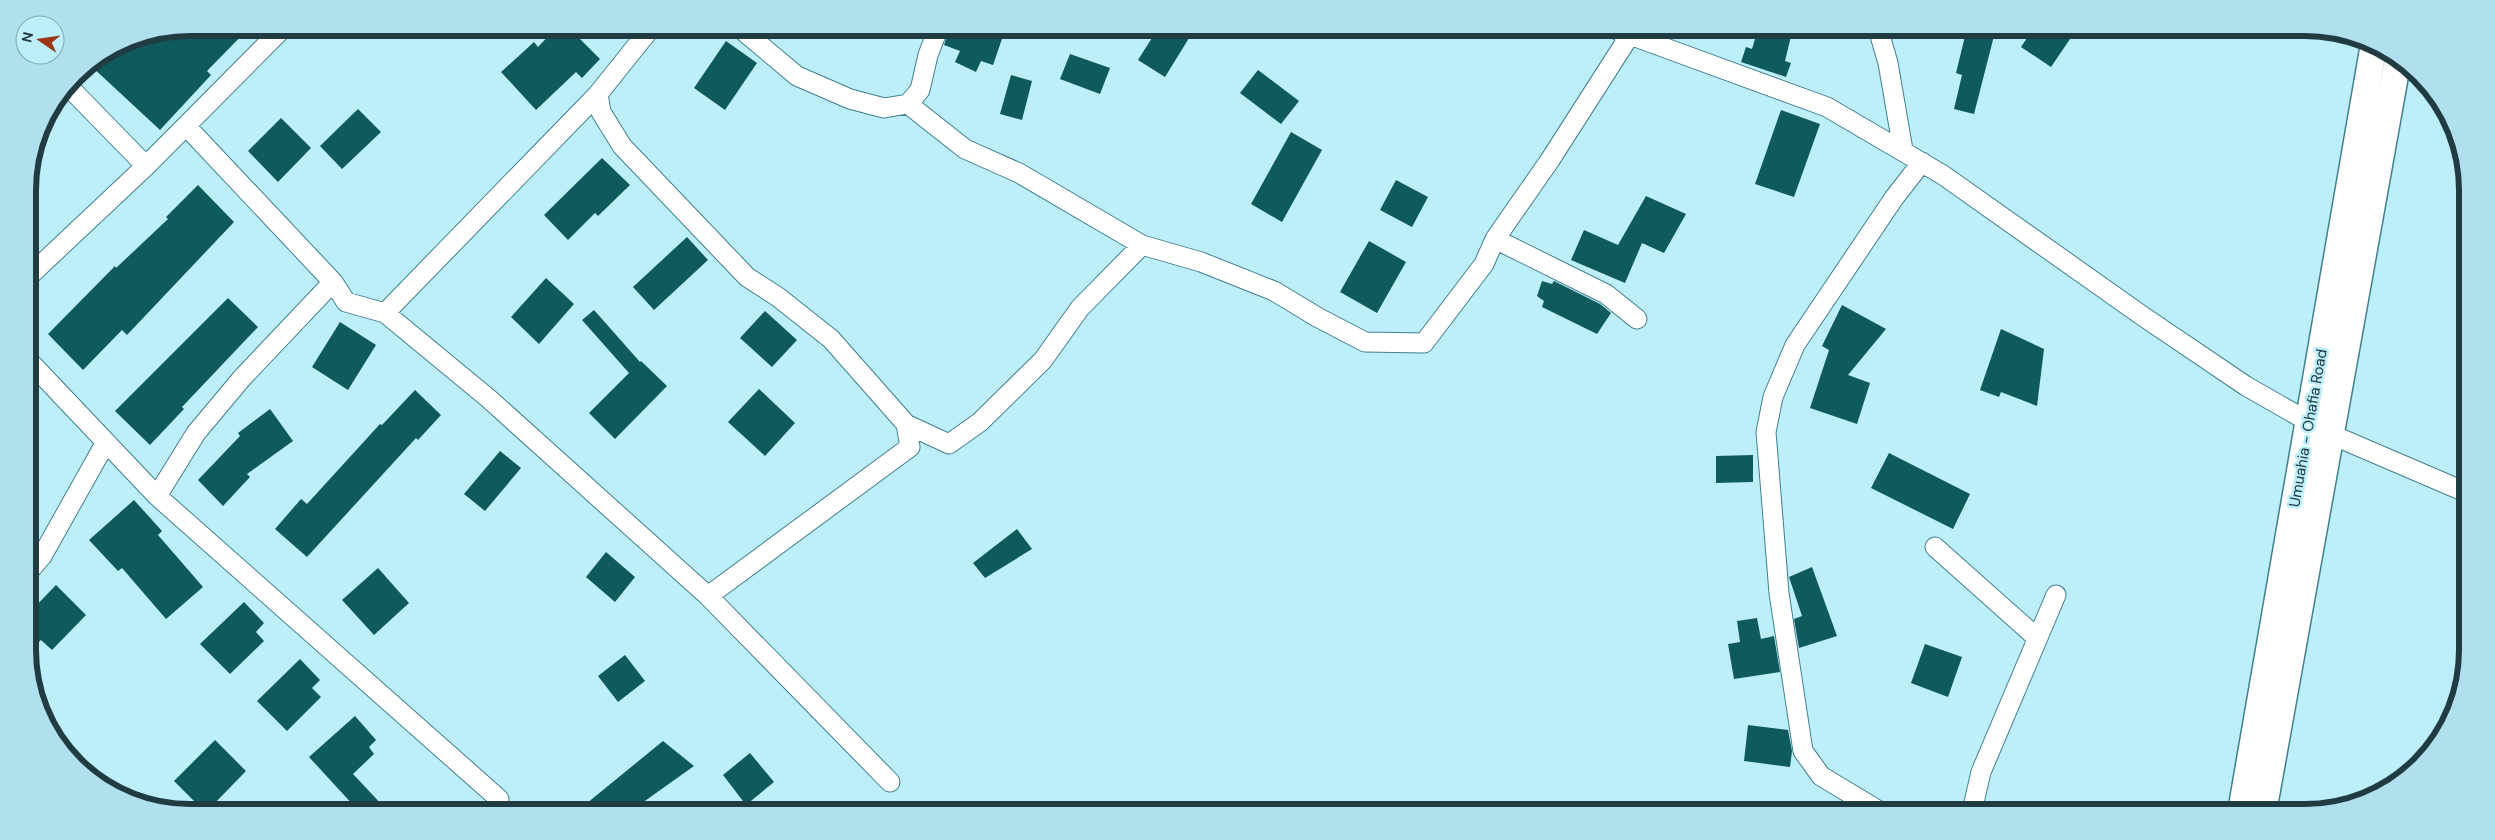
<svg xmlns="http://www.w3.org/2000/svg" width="2495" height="840" viewBox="0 0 2495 840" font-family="'DM Sans',sans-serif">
<rect width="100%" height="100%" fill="#bceefc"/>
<!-- building -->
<path fill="#0f5a5c" d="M190 28H249L207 71 211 75 160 130 90 65 128 40Z
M556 28H569L600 59 582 78 576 72 536 110 501 72 534 42 538 47Z
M949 29 989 30 1003 36 993 65 981 61 976 72 955 62 960 51 944 45Z
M1157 30H1194L1165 77 1138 60Z
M1757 32H1792L1785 61 1791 63 1786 77 1741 62 1746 47 1752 49Z
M1966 32H1995L1974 114 1954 109 1962 75 1956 73Z
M2031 32H2061L2070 39 2051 67 2021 47Z
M726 41 757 63 725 110 694 88Z
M1070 54 1110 68 1100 94 1060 79Z
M1258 70 1299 101 1281 124 1240 93Z
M1011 75 1032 81 1022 120 1000 114Z
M358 109 381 132 342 169 320 146Z
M1781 110 1820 124 1794 197 1755 184Z
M281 118 311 148 278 182 248 151Z
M1291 132 1322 150 1282 222 1251 204Z
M602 158 630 185 598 216 595 213 568 240 544 215Z
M1396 180 1428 197 1412 227 1380 210Z
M198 185 234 222 127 335 122 330 83 370 48 334 115 266 116 268 168 219 166 217Z
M1646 196 1686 214 1664 253 1642 243 1625 283 1571 260 1584 230 1618 245Z
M687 237 708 260 654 310 633 287Z
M1369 241 1406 262 1377 313 1340 292Z
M546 278 574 304 539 344 511 317Z
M1542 281 1552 284 1554 281 1600 304 1611 313 1597 334 1542 307 1544 301 1537 296Z
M228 298 258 327 182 407 184 409 150 445 115 411Z
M1842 305 1886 329 1848 375 1870 383 1857 424 1810 408 1829 350 1822 346Z
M594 310 640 362 641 361 667 386 615 439 589 413 629 373 582 320Z
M765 311 797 340 772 367 740 338Z
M340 322 376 345 348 390 312 367Z
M2001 329 2044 349 2037 406 2001 392 1999 397 1980 390Z
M759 389 795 423 765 456 728 422Z
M415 390 441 415 418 440 416 438 307 557 275 529 301 499 307 504 380 424 382 425Z
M270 409 293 441 247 474 250 477 223 506 198 480 240 436 238 433Z
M500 451 521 468 485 511 464 494Z
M1889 453 1970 494 1953 529 1871 488Z
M1753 455V482L1716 483V456Z
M134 500 162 531 158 535 203 587 166 619 122 568 118 571 89 540Z
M1017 529 1032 549 985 578 973 563Z
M606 552 635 577 615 602 586 577Z
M1812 567 1837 636 1799 648 1794 619 1802 616 1789 577Z
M378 568 409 603 374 635 342 600Z
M56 585 86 615 52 650 41 640 30 651V612Z
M244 602 264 623 256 632 264 641 230 674 200 644Z
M1757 618 1761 639 1774 636 1780 672 1734 679 1728 644 1740 642 1737 621Z
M1925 644 1962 657 1948 697 1911 683Z
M625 655 645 681 618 702 598 676Z
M300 659 320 680 312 688 321 697 287 731 257 701Z
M355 716 376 740 369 747 374 754 353 774 384 807H355L309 757Z
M1748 725 1788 730 1792 751 1790 767 1744 761Z
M215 740 246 771 211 807H200L174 781Z
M663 741 694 766 635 808H581Z
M750 753 774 782 746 805 723 775Z"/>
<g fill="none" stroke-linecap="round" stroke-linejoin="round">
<defs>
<path id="street" d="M650 29 598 94 601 112 622 146 747 277 778 297 831 339 906 424 910 447 708 596
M741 29 797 76 850 99 884 108 908 104 920 90 928 55 938 29
M1619 31 1827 107 1943 175 2144 317 2246 386 2330 434 2463 491
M1879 32 1888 63 1903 150
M68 86 146 166
M598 94 385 313 488 398 708 596 890 782
M908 104 965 149 1019 173 1142 245
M186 126 333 282 346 302 385 313
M1495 239 1550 160 1630 35
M28 277 146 166 283 28
M29 361 157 496 196 433 242 378 333 282
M906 424 949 444 980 422 1043 360 1080 308 1142 245 1201 262 1274 291 1317 317 1365 342 1424 343 1484 264 1495 239 1606 294 1637 319
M157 496 499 799
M1935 547 2037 638
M30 570 42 556 106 442
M1879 811 1821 776 1803 751 1779 593 1766 432 1773 397 1795 345 1894 198 1922 162
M1972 811 1981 772 2056 595"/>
<path id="secondary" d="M2241 812 2374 44
M2263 812 2398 59"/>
</defs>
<!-- street casing -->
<use href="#street" stroke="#417f8f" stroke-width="21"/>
<!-- secondary casing -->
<use href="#secondary" stroke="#417f8f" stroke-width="29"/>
<!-- street -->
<use href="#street" stroke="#fff" stroke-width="19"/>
<!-- secondary -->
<use href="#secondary" stroke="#fff" stroke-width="26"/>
</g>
<g text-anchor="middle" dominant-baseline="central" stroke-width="5" stroke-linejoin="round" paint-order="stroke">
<!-- street labels -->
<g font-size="15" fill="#213b42" stroke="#bceefc">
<text transform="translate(2308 428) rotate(-80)">Umuahia - Ohafia Road</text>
</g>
</g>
<!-- crop -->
<path d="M0 0H2495V840H0ZM190 36H2305A154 154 0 0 1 2459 190V650A154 154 0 0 1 2305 804H190A154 154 0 0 1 36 650V190A154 154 0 0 1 190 36Z" fill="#b0e0ed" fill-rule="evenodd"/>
<path fill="none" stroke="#213b42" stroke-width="6" d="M190 36H2305A154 154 0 0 1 2459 190V650A154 154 0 0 1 2305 804H190A154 154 0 0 1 36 650V190A154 154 0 0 1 190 36Z"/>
<!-- north arrow -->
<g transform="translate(40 40) rotate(283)"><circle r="24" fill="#bceefc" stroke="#7ea6b2"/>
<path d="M0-4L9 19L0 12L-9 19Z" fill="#9c3514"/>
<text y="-8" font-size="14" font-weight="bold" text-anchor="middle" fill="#213b42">N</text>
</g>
</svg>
